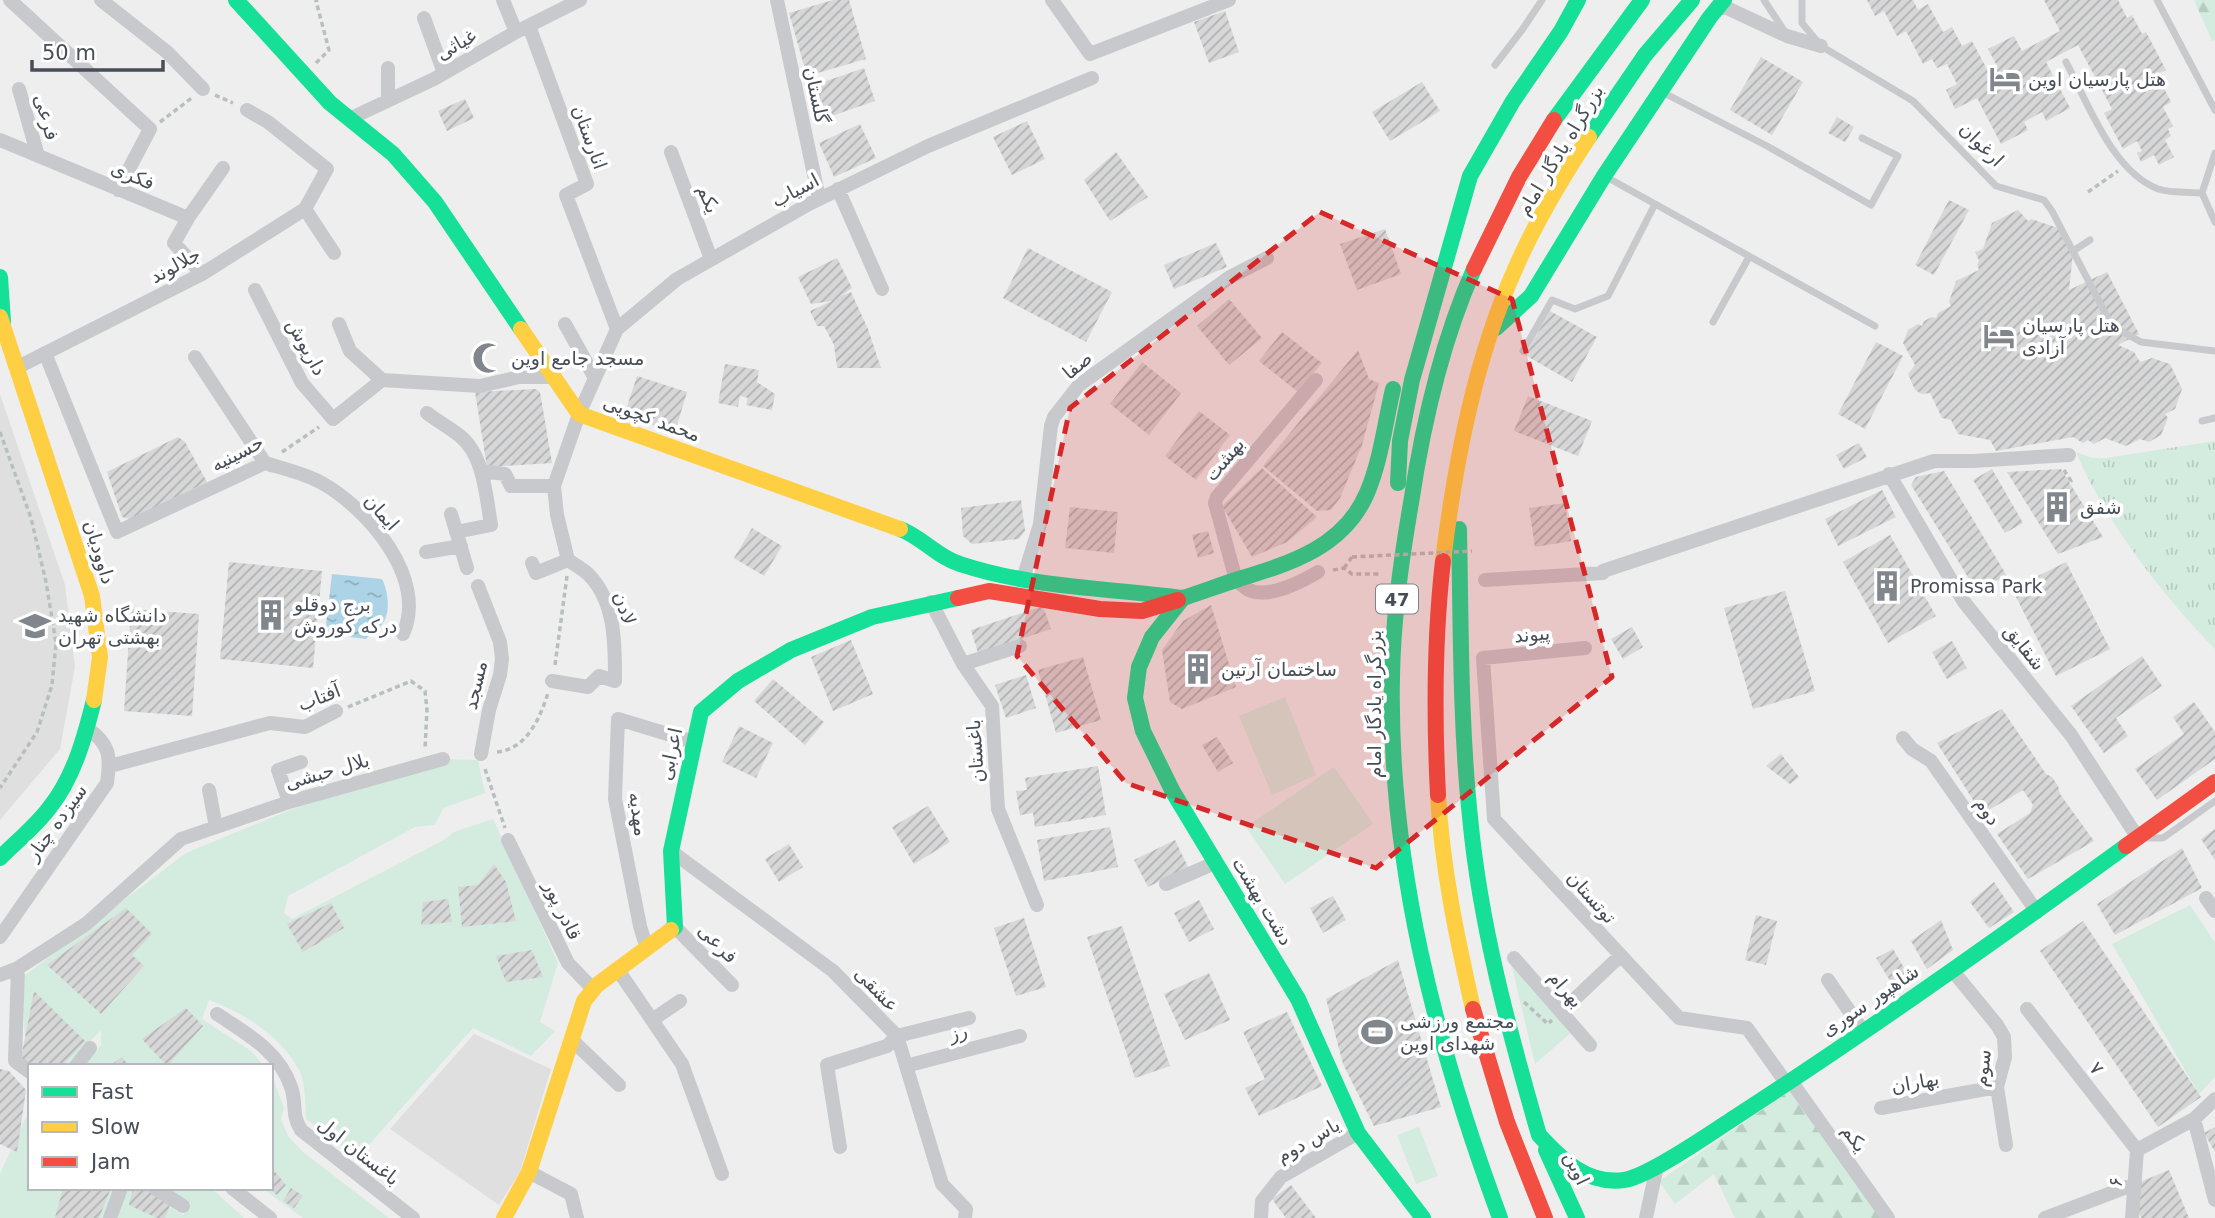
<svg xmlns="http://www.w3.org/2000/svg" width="2215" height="1218" viewBox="0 0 2215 1218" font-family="'DejaVu Sans',Cairo,sans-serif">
<defs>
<pattern id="grass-tufts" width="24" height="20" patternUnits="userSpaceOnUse" patternTransform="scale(1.75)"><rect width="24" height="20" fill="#d4ebdf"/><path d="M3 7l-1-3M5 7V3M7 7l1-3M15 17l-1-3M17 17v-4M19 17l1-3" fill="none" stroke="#b7cbc1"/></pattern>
<pattern id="forest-firs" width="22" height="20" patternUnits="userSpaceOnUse" patternTransform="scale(1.75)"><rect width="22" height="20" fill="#d4ebdf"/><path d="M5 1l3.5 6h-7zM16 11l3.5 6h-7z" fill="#b7cbc1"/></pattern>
<pattern id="water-ripples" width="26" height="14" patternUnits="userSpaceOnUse" patternTransform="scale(1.75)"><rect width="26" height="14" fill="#acd4e6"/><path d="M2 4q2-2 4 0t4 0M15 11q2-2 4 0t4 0" fill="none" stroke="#8eaebd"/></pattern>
<pattern id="building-hatch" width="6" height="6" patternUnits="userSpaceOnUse" patternTransform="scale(1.75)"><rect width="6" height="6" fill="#d7d7d8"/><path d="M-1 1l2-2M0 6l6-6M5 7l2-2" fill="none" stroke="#b0b1b2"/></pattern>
</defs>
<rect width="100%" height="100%" fill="#eee"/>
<!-- education -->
<path fill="#e0dfdf" d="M0 394 65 585 75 667 60 749 0 820Z
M474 1034 551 1069 520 1172 499 1205 390 1129Z"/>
<!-- grass -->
<path fill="url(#grass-tufts)" d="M2215 441V649C2163 596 2104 520 2076 452L2092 458H2106Z"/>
<!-- forest -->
<path fill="url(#forest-firs)" d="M2194 0H2215V40L2212 41Z
M1791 1090 1881 1218H1735L1714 1174 1675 1204 1659 1181Z"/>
<!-- green -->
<path fill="#d4ebdf" d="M1285 697 1316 775 1272 795 1239 716Z
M437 759 478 760 485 793 443 808 435 825 415 827 288 896 284 913 292 919 444 840 454 832 493 819 558 963 540 1022 555 1031 531 1056 473 1028 357 1158 306 1119C305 1105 306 1082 299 1070 281 1036 244 1013 209 1000L202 1019 251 1051 264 1066H84L101 1045V1030L67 1066H43L26 1050 24 1024V976L186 853 290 810Z
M1334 767 1373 824 1285 884 1246 827Z
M2190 905 2215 943V1077L2199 1094 2112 944Z
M1511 963 1572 1032 1535 1064Z
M271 1073 284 1108 281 1119 288 1136 303 1152 389 1218H303L262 1188H271Z
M30 1108V1188H116L105 1218H0V1174Z
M1419 1127 1438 1176 1416 1184 1397 1135Z
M128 1188H139L183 1215 191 1204 167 1188H211L244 1218H115Z"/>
<!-- water -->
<path fill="url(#water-ripples)" d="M332 574 382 579C388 590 391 612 383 623 379 629 371 634 366 639L325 634Z"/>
<!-- building -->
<path fill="url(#building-hatch)" d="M833 0H849L866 59 807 76 789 13Z
M1867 0H1913L1918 10 1928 4 1943 32 1952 27 1962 46 1972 41 1989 73 1998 68 1988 49 2014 36 2022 51 2060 31 2044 0H2118L2127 18 2132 15 2142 34 2146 32 2166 70 2157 74 2171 102 2163 107 2173 126 2168 129 2171 136 2165 140 2174 157 2159 165 2154 155 2141 162 2137 153 2142 151 2137 141 2123 149 2104 113 2112 109 2078 45 2046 62 2070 108 2046 121 2042 112 2024 122 2028 130 2001 144 1977 98 1955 109 1946 90 1957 84 1947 64 1937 68 1932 59 1923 64 1906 31 1897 36 1884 11 1875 16Z
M1225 11 1239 52 1209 63 1194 22Z
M1761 57 1803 82 1772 135 1730 110Z
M864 68 875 101 820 120 809 87Z
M1422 82 1440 111 1390 141 1372 112Z
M465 99 474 118 447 131 438 111Z
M1837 117 1854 127 1845 142 1828 133Z
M1027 121 1045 159 1012 175 993 137Z
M860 124 876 158 834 177 819 143Z
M1116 152 1148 197 1110 221 1084 180Z
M1949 200 1969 210 1934 275 1915 265Z
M2018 210 2028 221 2031 219 2061 229 2073 253 2069 290 2107 272 2139 334 2118 345 2134 352 2140 362 2152 358 2170 364 2182 389 2175 409 2165 414 2168 418 2161 435 2149 442 2140 439 2126 446 2105 438 2094 444 2088 440 2083 443 2073 437 1996 451 1990 440 1958 434 1951 420 1942 418 1930 393 1922 394 1915 390 1908 374 1915 365 1903 343 1908 330 1918 324 1922 326 1924 321 1932 317 1936 318 1938 313 1951 306 1949 302 1956 281 1979 270 1977 264 1979 261 1975 252 1983 249 1992 223Z
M1385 229 1401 274 1357 290 1340 244Z
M1216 243 1227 267 1174 289 1164 265Z
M1028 248 1112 292 1086 342 1003 298Z
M837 258 852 288 841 296 851 292 868 329 881 368H837L834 345 824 326H817L810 311 832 301 811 304 798 277Z
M1229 299 1262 338 1229 365 1197 326Z
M1550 311 1597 337 1572 382 1525 355Z
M1282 332 1322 363 1298 392 1259 361Z
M1876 342 1903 356 1865 429 1838 414Z
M1358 350 1369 379 1379 383 1362 445 1340 498 1331 510 1317 511 1263 466Z
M1142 362 1181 393 1149 435 1110 404Z
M725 364 759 370 757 382 775 394 772 410 746 405 748 398 740 396 738 407 718 403Z
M637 376 687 392 675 432 624 416Z
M536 389 540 392 552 463 487 467 475 392Z
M1528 396 1592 421 1578 456 1514 431Z
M1199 411 1230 435 1196 480 1165 456Z
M178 437 185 442 207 482 130 519 122 517 107 472Z
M1859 443 1867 457 1844 469 1836 455Z
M1262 468 1317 517 1287 542 1252 557 1222 506Z
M1992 469 2023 523 2005 533 1973 480Z
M2061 469 2103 537 2058 554 2007 472Z
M1944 471 2007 576 1976 590 1911 485 1916 477Z
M1882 490 1896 517 1838 546 1825 519Z
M1021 500 1025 531 1019 539 972 544 963 536 961 508Z
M1565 503 1571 541 1535 547 1529 508Z
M1070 507 1118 512 1114 553 1065 548Z
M752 528 782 546 764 576 734 558Z
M1208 531 1214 553 1198 558 1192 535Z
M1890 535 1936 616 1888 643 1843 562Z
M229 562 322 571 313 668 220 659Z
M2066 562 2110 649 2056 676 2012 589Z
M1785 591 1815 691 1753 709 1724 608Z
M1211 605 1236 687 1182 709 1170 702 1162 650 1183 621Z
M1043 606 1051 629 978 653 971 630Z
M131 609 199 614 192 716 124 711Z
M1632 627 1643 647 1623 659 1611 639Z
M851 640 873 694 833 711 811 657Z
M1952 641 1967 668 1947 679 1932 652Z
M2142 656 2162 686 2116 718 2128 736 2104 753 2071 706Z
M1083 657 1101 720 1056 733 1038 670Z
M1026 675 1036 708 1006 718 995 685Z
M773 679 824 722 805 745 754 701Z
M2194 702 2215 732V759L2157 800 2135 769 2184 734 2173 717Z
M2002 709 2046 774 2052 777 2058 786 2060 794 2094 841 2028 879 1997 834 2030 813 2033 805 2023 790 1982 814 1937 743Z
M739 726 773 743 756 778 722 762Z
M1217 737 1233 763 1218 772 1202 745Z
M1781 754 1799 777 1790 784 1766 766Z
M1098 766 1106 815 1035 827 1033 813 1020 815 1016 791 1027 790 1025 778Z
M928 806 950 842 914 864 892 827Z
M1110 827 1118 867 1044 881 1037 840Z
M2215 829V860L2201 839Z
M1175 840 1188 867 1148 887 1134 860Z
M789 844 803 867 779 882 765 859Z
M2182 848 2202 888 2115 935 2097 904Z
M494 864 506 882 516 921 462 927 458 887 478 885Z
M1994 882 2014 912 1989 928 1970 902Z
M1333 896 1346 920 1323 933 1310 908Z
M448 899 452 922 421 925 423 902Z
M1199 900 1214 929 1189 942 1174 913Z
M331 903 344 928 303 952 287 924Z
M126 908 152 934 132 955 144 966 101 1014 47 965Z
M1756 915 1777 921 1766 965 1745 960Z
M1024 918 1046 987 1016 996 994 928Z
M1941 920 1953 950 1927 969 1911 941Z
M2083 921 2201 1097 2158 1127 2040 951Z
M1122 926 1170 1066 1135 1078 1087 937Z
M1893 949 1913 983 1897 992 1876 958Z
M532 950 543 977 506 982 496 956Z
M1398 960 1441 1107 1374 1126 1343 1064 1326 999Z
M1209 973 1230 1020 1185 1040 1164 994Z
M34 991 85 1041 62 1066H31L21 1058Z
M186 1008 203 1026 167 1066 142 1039Z
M1287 1012 1322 1086 1259 1116 1245 1088 1265 1079 1243 1032Z
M122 1057 129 1066H109Z
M0 1069 9 1071 26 1090 17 1152 0 1144Z
M2215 1127V1152L2204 1133Z
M271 1167 286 1185 277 1195 268 1188H271Z
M2169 1170 2189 1218H2141L2128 1187Z
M1291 1185 1316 1218H1286L1272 1199Z
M63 1188H111L99 1218H55Z
M133 1188H147L171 1202 165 1218H157L129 1205Z
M291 1188 303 1196 294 1208 283 1201Z"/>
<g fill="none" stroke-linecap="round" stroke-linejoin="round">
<!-- path -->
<path stroke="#b7c0be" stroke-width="3.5" stroke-dasharray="5 3.5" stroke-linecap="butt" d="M316 63 329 50 316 1 318 0
M215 95 233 103
M160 122 193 97
M2088 192 2118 171
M0 432 31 518 46 582 56 643 52 685 37 732 0 788
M282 452 319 427
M2064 470 2071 481 2069 482
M1344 568 1352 557
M1333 570 1344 568 1352 574H1380
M555 665 567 576
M348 707 411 681 425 691 427 710 425 748
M497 752C527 749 540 718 548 693
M485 769 505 828
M1524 1002 1548 1024 1552 1020"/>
<!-- lane -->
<path stroke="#c8c9cc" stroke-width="7" d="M1764 0 1785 32
M1802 0V23L1821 46 1913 101 1996 186 2044 200 2052 211 2112 326 2141 342 2215 351
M2157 0 2215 110
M2066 62C2088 103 2112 171 2158 189 2170 193 2188 192 2202 193
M1495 65 1522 30 1542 0
M1666 94 1767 146 1871 205 1898 156 1862 138
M2215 153 2202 193 2215 222
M1610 179 1875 326
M2073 251 2090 240
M1713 322 1749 257
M1523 351 1552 300 1575 309 1608 296 1655 204
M2202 421 2215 418
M2147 838H2163L2215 801"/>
<!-- street -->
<path stroke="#c8c9cc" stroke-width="14" d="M10 0 150 129 118 190
M101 0 167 52 203 89
M503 0 516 32
M777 0 819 198
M1052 0 1090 54 1229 0
M1716 8H1727L1787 36 1821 46
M424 18 444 73
M529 26 587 184 566 195 617 329
M388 68V100
M19 89 38 156
M349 119 434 79 516 32 580 0
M0 140 188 218
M671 152 711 259
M838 189 882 289
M305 209 334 253
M202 274 174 243 188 218 223 168
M255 290 302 383 333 419 382 380 480 386 519 377H553
M339 324 350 351 382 380
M565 324 595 378
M45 353 117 532 265 463
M195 357 265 463
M18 367 202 274 305 209 327 169 268 122 247 110
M1316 380 1217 497 1215 503 1236 580C1240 583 1245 588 1249 590 1268 599 1301 582 1318 572
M427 413C437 421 449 427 460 436 484 455 486 496 491 525L456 532
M265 463C284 469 304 473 322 483 368 509 428 578 403 634
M481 471 505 474 511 486H554
M1889 474 1964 602 2071 735 2138 838
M451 514 467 568
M426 552 461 546
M568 560 557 515 554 486 579 414 617 329 677 279 809 204 928 146 1092 78
M532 563 536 573 568 560
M1023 579 1040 524 1051 426 1054 417 1079 385 1230 277 1267 258
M1485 580 1603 573V571L1934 461H1973L2069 455
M478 586 500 642 502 659 500 675 489 710 481 754
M931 602 963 664 992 706 998 809 1037 905
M1585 648 1483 658 1494 819 1679 1018 1747 1028 1787 1084
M963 664 1020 646
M552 681 588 687 599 676 615 681C615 646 616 604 590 576 585 570 575 565 568 560
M1903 738 1912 749 1931 761 2037 912
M110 766 270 723 305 727 336 711
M209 790 216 827
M289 802 278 770 301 762
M508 840 568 963 593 989
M671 851 833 971 897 1036 942 1184 966 1209 965 1218
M1166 884 1215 863
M2206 898 2215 911
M675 927 732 985
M0 937 107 783C111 756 110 744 87 728
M647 949 640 926 615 799 618 719 694 742
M1514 958 1590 1045
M18 968 15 1061 30 1072
M618 970 682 1064 722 1174
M1952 970 1997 1025 2004 1037 2005 1057 1997 1087 2006 1145
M0 975 18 968 86 924 181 839 289 802 443 759
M1828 980 1863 1031
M2027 1009 2137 1150
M1561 1012 1620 956
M217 1014C247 1034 279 1051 291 1087 297 1103 291 1114 301 1130L413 1218
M652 1020 680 1001
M572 1040 619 1085
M76 1066 90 1048
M906 1066 1020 1036
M1791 1081 1888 1218
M1881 1108 1997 1087
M2194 1119 2215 1200
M840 1147 827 1065 887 1046 897 1036 969 1018
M2137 1150 2194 1119 2215 1099
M529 1172 571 1194 577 1218
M155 1188 183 1206
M232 1188 270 1218
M110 1218 121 1188
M1261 1218 1262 1201 1281 1177 1358 1133
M1646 1218 1657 1166
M2045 1218 2135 1184
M2132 1218 2137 1150"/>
<!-- fast -->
<path stroke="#16e098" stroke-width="16" d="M236 0 330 103 393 154 435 202 521 329
M1554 120 1642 0
M1589 137 1645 55 1692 0
M1474 269C1441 343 1423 423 1411 503 1401 560 1393 618 1392 676 1388 863 1436 1045 1500 1218
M0 277 3 322
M1496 328 1531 296 1604 176 1710 17 1724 0
M1398 483 1400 441 1412 380 1470 176 1513 101 1561 31 1578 0
M900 529C922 537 937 557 960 564 1032 588 1109 588 1183 598
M1459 529C1461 625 1460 722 1470 817 1480 925 1509 1031 1539 1135
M1183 598 1152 637 1139 667 1135 698 1143 731 1173 792 1298 999 1358 1133 1423 1218
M1183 598C1202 592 1220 585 1239 579 1291 563 1344 547 1367 493 1381 460 1385 423 1393 389
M0 858C17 841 36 826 50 807 74 777 85 736 94 700
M671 930 675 927 671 851 701 712 738 681 791 650 872 617 958 598
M1539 1135C1562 1160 1587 1185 1624 1180 1648 1177 1711 1133 1734 1118 1867 1032 1997 940 2126 846
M1546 1150 1577 1218"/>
<!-- slow -->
<path stroke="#ffcf43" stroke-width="16" d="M0 317 92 596 100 657 94 700
M521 329 579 414 900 529
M1443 561C1455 462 1475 358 1516 267 1536 221 1562 178 1589 137
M1438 795C1442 868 1457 938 1473 1009
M504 1218 529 1172 584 1001 597 985 671 930"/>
<!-- jam -->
<path stroke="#f24e42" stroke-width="16" d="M1474 269 1519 177 1554 120
M958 598 989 591 1100 609 1142 611 1178 600
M1438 795C1434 716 1434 639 1443 561
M2126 846 2215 782
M1473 1009 1507 1122 1545 1218"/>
<!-- path-bridge -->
<path stroke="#b7c0be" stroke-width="3.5" stroke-dasharray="5 3.5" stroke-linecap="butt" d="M1352 557 1472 551"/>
</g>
<!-- marked area -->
<path fill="#d62828" fill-opacity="0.2" stroke="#d62828" stroke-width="5" stroke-dasharray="14 9" stroke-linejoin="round" d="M1320 212 1512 299 1612 677 1376 868 1126 783 1017 656 1070 408Z"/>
<!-- icons -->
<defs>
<symbol id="hotel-bare" viewBox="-9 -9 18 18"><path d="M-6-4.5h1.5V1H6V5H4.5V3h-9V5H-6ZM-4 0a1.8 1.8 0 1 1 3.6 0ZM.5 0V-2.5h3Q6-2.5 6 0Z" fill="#81868c" stroke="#fff" stroke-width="2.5" paint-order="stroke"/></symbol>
<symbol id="mosque-bare" viewBox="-9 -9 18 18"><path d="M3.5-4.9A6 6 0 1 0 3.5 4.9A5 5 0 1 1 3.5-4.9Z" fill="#81868c" stroke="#fff" stroke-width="2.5" paint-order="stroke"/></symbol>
<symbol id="building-bare" viewBox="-9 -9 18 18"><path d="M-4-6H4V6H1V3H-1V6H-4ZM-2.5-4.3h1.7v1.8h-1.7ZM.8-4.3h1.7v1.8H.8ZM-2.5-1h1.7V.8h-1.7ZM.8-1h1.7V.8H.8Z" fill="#81868c" stroke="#fff" stroke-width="2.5" paint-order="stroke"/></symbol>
<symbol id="university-bare" viewBox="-9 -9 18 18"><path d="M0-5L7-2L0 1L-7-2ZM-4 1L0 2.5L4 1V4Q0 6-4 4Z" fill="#81868c" stroke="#fff" stroke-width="2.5" paint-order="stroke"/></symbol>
<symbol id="stadium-bare" viewBox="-9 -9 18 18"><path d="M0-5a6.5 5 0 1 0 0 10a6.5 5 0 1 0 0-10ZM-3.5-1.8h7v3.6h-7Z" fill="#81868c" stroke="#fff" stroke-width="2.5" paint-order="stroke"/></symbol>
</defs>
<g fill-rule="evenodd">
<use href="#hotel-bare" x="1983" y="57" width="44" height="44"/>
<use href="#hotel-bare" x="1977" y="314" width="44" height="44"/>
<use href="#mosque-bare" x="466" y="336" width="44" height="44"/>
<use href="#building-bare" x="2035" y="485" width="44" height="44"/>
<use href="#building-bare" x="1865" y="564" width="44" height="44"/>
<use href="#building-bare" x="249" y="593" width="44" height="44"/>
<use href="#university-bare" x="13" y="604" width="44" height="44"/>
<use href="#building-bare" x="1176" y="647" width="44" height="44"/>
<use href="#stadium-bare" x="1355" y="1010" width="44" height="44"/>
</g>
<g text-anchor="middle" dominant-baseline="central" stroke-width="7" stroke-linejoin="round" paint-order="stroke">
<!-- shield labels -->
<rect fill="#fff" stroke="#7e838a" stroke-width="2" x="1376" y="584.5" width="42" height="29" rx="5"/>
<g font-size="18" font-weight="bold" fill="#474e58">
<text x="1397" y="599">47</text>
</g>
<!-- street labels -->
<g font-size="19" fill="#474e58" stroke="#fff">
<text transform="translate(456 44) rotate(-30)">غیاثی</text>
<text transform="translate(817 95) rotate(78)">گلستان</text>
<text transform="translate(47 117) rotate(74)">فرعی</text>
<text transform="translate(590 137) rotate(70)">انارستان</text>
<text transform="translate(1982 144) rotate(45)">ارغوان</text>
<text transform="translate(1560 150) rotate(-59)">بزرگراه یادگار امام</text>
<text transform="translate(133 175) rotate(23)">فکری</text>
<text transform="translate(795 190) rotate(-28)">اسیاب</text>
<text transform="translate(709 199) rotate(69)">یکم</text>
<text transform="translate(175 265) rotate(-28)">جلالوند</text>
<text transform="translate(307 347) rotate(61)">داریوش</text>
<text transform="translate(1077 365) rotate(-40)">صفا</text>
<text transform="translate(652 418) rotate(20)">محمد کچویی</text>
<text transform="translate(237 453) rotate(-27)">حسینیه</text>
<text transform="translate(1224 459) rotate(-50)">بهشت</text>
<text transform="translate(382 512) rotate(48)">ایمان</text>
<text transform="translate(100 552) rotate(73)">داوودیان</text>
<text transform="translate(625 608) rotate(72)">لادن</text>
<text transform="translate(1532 634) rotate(-5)">پیوند</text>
<text transform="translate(2025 647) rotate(51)">شقایق</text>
<text transform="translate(475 685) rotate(-77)">مسجد</text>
<text transform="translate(319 697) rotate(-21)">آفتاب</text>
<text transform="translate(1374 704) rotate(-90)">بزرگراه یادگار امام</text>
<text transform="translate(975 751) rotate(-94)">باغستان</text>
<text transform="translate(670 754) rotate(-78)">اعرابی</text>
<text transform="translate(327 771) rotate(-16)">بلال حبشی</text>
<text transform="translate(1988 811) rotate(55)">دوم</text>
<text transform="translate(639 814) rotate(82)">مهدیه</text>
<text transform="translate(56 822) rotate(-54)">سیزده چنار</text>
<text transform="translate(1592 897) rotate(48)">توتستان</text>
<text transform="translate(1263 901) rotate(59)">دشت بهشت</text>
<text transform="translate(563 910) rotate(64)">قادر پور</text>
<text transform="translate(718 943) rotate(45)">فرعی</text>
<text transform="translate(877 989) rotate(46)">عشقی</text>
<text transform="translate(1566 989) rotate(49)">بهرام</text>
<text transform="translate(1870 1000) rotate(-34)">شاهپور سوری</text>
<text transform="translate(958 1032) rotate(-15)">رز</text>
<text transform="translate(1982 1068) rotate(-84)">سوم</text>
<text transform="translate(2097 1068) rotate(51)">۷</text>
<text transform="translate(1915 1082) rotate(-10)">بهاران</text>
<text transform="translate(1855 1138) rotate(55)">یکم</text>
<text transform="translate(1308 1140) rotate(-30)">یاس دوم</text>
<text transform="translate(359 1151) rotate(38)">باغستان اول</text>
<text transform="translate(1577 1168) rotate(65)">اوین</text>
<text transform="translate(2115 1182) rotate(-85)">۶</text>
</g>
<!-- poi labels -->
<g font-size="19" fill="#474e58" stroke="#fff" text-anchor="start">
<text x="2028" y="79">هتل پارسیان اوین</text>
<text x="2022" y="325">هتل پارسیان<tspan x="2022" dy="22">آزادی</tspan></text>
<text x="511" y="358">مسجد جامع اوین</text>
<text x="2080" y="507">شفق</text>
<text x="1910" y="586">Promissa Park</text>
<text x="294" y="604">برج دوقلو<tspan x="294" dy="22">درکه کوروش</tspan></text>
<text x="58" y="615">دانشگاه شهید<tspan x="58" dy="22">بهشتی تهران</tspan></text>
<text x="1221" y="669">ساختمان آرتین</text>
<text x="1400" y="1021">مجتمع ورزشی<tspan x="1400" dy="22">شهدای اوین</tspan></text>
</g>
</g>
<!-- legend -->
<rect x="28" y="1064" width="245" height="126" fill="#ffffff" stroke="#b5b8bc" stroke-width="2"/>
<rect x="42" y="1087" width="35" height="10" fill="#16e098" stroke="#b5b8bc" stroke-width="2"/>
<text x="91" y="1099" font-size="21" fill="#474e58">Fast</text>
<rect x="42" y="1122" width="35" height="10" fill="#ffcf43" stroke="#b5b8bc" stroke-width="2"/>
<text x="91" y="1134" font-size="21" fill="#474e58">Slow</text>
<rect x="42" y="1157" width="35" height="10" fill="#f24e42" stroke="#b5b8bc" stroke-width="2"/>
<text x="91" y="1169" font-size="21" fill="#474e58">Jam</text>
<!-- scale -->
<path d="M32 60v10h131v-10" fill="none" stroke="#474e58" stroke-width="3.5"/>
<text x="42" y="60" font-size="21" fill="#474e58" stroke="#ffffff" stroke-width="5" paint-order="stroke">50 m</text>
</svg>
